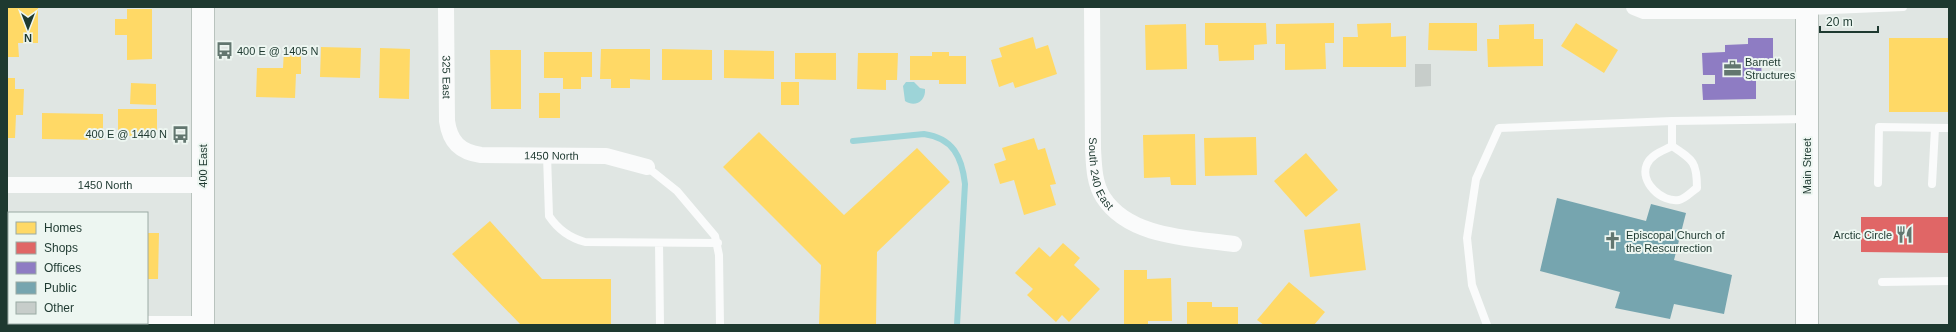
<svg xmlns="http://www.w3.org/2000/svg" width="1956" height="332" viewBox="0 0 1956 332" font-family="Arial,sans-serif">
<rect width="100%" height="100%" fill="#e0e6e3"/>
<!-- water -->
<path fill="#9dd4d8" d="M906 82H914L920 88 925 89C926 101 915 108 905 101L903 86Z"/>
<!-- homes -->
<path fill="#ffd966" d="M7 7H38V43H18L19 57H7Z
M127 9H152V59L127 60V35H115V19H127Z
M1205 23H1266L1267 44 1254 45V60L1219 61 1218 45H1205Z
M1334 23V43H1325L1326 69 1285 70V44H1276V24Z
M1391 23V37L1406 36V67H1343V37H1358L1357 24Z
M1429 23H1477V51L1428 50Z
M1576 23 1618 50 1604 73 1561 46Z
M1186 24 1187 69 1146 70 1145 25Z
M1534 24V39H1543V66L1488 67 1487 39H1499V25Z
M1033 37 1036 49 1048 45 1057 74 1015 88 1013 82 999 87 991 60 1002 57 999 48Z
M1889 38H1949V112H1889Z
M321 47 361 48 360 78 320 77Z
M380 48 410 49 409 99 379 98Z
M601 49H650V80L630 79V88H611V79H600Z
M662 49 712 50V80H662Z
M284 50H301V74H296L295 98 256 97 257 68H283Z
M490 50H521V109H491Z
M724 50 774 51V79L724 78Z
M544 52H592V77H581V89H563V78H544Z
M932 52H949V56H966V84H939V80H910V56H932Z
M795 53H836V80L795 79Z
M858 53H898L897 80H886V90L857 89Z
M7 78H15V89H24L23 115H16L15 138H7Z
M781 82H799V105H781Z
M131 83 156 84V105L130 104Z
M539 93H560V118H539Z
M118 109H157V136H118Z
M42 113 103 114V140L42 139Z
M759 132 844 215 917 148 950 182 877 252 876 325H819L821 265 723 167Z
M1195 134 1196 185H1171L1170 177 1144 178 1143 135Z
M1256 137 1257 175 1205 176 1204 138Z
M1034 138 1038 150 1045 148 1056 184 1050 185 1056 205 1024 215 1014 180 1000 184 994 164 1006 160 1002 148Z
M1306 153 1338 190 1306 217 1274 181Z
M490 221 542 279H611V325H521L452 254Z
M1360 223 1366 270 1310 277 1304 230Z
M7 233H9V261H7Z
M147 233H159L158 279H147Z
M1063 243 1080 258 1074 265 1100 289 1069 322 1062 315 1056 322 1027 295 1033 289 1015 273 1039 247 1050 257Z
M1124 270H1147V279L1171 278 1172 321H1148V325H1124Z
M1289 282 1325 312 1314 325H1264L1257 320Z
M1187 302H1212V307H1238V325H1187Z"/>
<!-- shops -->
<path fill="#e06666" d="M1861 217H1948V253L1861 252Z"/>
<!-- offices -->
<path fill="#8e7cc3" d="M1748 38H1773V61H1761L1762 80H1756V99L1703 100 1702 84H1715V75H1703L1702 53 1725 52V45L1748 44Z"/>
<!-- public -->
<path fill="#76a5af" d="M1557 198 1646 221 1651 204 1686 213 1674 260 1732 275 1724 314 1674 304 1670 319 1615 308 1620 292 1540 271Z"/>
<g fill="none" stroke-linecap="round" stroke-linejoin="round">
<!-- stream -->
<path stroke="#9dd4d8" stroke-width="6" d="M853 141 924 134C953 138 962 157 965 184L957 325"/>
</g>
<!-- building -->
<path fill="#c7cdca" d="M1415 64H1431V86L1415 87Z"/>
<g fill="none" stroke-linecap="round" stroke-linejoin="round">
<defs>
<path id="secondary" d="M203 7V325
M1807 7V325"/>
</defs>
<!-- secondary casing -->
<use href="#secondary" stroke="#b9c3be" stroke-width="24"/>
<!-- lane -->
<path stroke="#fafbfb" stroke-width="8" d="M1808 11 1903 7
M1672 121V146C1693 160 1697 162 1697 188 1692 191 1685 199 1679 200 1662 203 1639 182 1647 164 1652 154 1663 151 1672 146
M547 155 549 216C557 228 570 238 585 242L718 243
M647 167 677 191 715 236 719 255 720 325
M1878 183 1879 127 1949 128
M1932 184 1935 128
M659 243 660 325
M1882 282 1949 281
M7 320H9
M147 320H203
M1487 325 1472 285 1467 238 1476 179 1499 128 1672 121 1806 119"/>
<!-- street -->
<g stroke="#fafbfb" stroke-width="16">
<path id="s1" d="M446 7 447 121C450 142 460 152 481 155L606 156 647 167"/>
<path id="s2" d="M1092 7 1093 149C1094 165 1094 183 1103 197 1129 238 1191 238 1234 244"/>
<path d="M1634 7 1644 11H1807"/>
<path id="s3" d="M7 185H203"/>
</g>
<!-- secondary -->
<use href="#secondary" stroke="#fafbfb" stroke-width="22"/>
</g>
<!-- icons -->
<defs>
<symbol id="bus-bare" viewBox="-9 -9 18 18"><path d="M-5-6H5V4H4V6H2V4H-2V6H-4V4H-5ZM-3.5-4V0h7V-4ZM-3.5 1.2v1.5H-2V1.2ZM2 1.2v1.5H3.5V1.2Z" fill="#62766f" stroke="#edf6f1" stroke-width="2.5" paint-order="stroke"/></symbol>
<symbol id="office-bare" viewBox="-9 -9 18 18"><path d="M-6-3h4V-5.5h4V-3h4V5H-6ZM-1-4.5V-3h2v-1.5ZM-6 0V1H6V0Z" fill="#62766f" stroke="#edf6f1" stroke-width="2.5" paint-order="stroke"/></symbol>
<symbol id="restaurant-bare" viewBox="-9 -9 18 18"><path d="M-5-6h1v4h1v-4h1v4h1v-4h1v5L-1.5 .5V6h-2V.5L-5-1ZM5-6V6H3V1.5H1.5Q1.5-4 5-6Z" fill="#62766f" stroke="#edf6f1" stroke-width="2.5" paint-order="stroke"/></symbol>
<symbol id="church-bare" viewBox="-9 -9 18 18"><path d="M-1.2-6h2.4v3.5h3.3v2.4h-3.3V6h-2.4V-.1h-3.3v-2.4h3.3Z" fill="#62766f" stroke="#edf6f1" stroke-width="2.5" paint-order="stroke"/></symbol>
</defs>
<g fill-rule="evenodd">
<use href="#bus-bare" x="212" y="38" width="25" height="25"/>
<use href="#office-bare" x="1720" y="56" width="25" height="25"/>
<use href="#bus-bare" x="168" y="122" width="25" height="25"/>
<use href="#restaurant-bare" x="1892" y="222" width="25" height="25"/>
<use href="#church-bare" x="1600" y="228" width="25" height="25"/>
</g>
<g text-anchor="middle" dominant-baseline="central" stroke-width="4" stroke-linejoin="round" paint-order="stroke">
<!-- poi labels -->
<g font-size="11" fill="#1e3930" stroke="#edf6f1" text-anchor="start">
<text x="237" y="51">400 E @ 1405 N</text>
<text x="1745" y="62">Barnett<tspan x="1745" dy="13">Structures</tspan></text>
<text x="167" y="134" text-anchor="end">400 E @ 1440 N</text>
<text x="1626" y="235">Episcopal Church of<tspan x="1626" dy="13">the Rescurrection</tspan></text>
<text x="1892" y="235" text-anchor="end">Arctic Circle</text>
</g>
<!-- street labels -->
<g font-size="11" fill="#1e3930" stroke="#edf6f1">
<text stroke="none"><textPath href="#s1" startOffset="70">325 East</textPath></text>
<text stroke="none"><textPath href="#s1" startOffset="237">1450 North</textPath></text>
<text transform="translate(203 166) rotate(-90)">400 East</text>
<text transform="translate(1807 166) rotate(-90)">Main Street</text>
<text stroke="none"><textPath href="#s2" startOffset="168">South 240 East</textPath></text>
<text stroke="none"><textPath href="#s3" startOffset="98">1450 North</textPath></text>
</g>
</g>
<!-- border -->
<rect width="1956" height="332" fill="none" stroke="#1e3930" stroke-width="16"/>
<!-- legend -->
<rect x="8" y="212" width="140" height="112" fill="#edf6f1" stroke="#9aaaa4"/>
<rect x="16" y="222" width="20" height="12" fill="#ffd966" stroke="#9aaaa4"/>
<text x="44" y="232" font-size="12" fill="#1e3930">Homes</text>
<rect x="16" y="242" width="20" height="12" fill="#e06666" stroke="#9aaaa4"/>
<text x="44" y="252" font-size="12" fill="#1e3930">Shops</text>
<rect x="16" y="262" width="20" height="12" fill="#8e7cc3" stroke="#9aaaa4"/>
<text x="44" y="272" font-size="12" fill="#1e3930">Offices</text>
<rect x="16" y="282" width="20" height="12" fill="#76a5af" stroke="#9aaaa4"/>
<text x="44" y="292" font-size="12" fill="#1e3930">Public</text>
<rect x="16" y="302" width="20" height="12" fill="#c7cdca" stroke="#9aaaa4"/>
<text x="44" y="312" font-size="12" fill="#1e3930">Other</text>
<!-- north arrow -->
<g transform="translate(28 28) rotate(180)" stroke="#edf6f1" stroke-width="3" paint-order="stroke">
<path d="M0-3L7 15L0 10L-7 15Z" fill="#1e3930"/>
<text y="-6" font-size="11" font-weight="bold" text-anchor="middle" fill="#1e3930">N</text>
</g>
<!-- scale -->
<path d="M1820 26v6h58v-6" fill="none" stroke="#1e3930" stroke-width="2"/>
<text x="1826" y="26" font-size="12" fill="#1e3930" stroke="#edf6f1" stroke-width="3" paint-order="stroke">20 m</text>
</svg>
